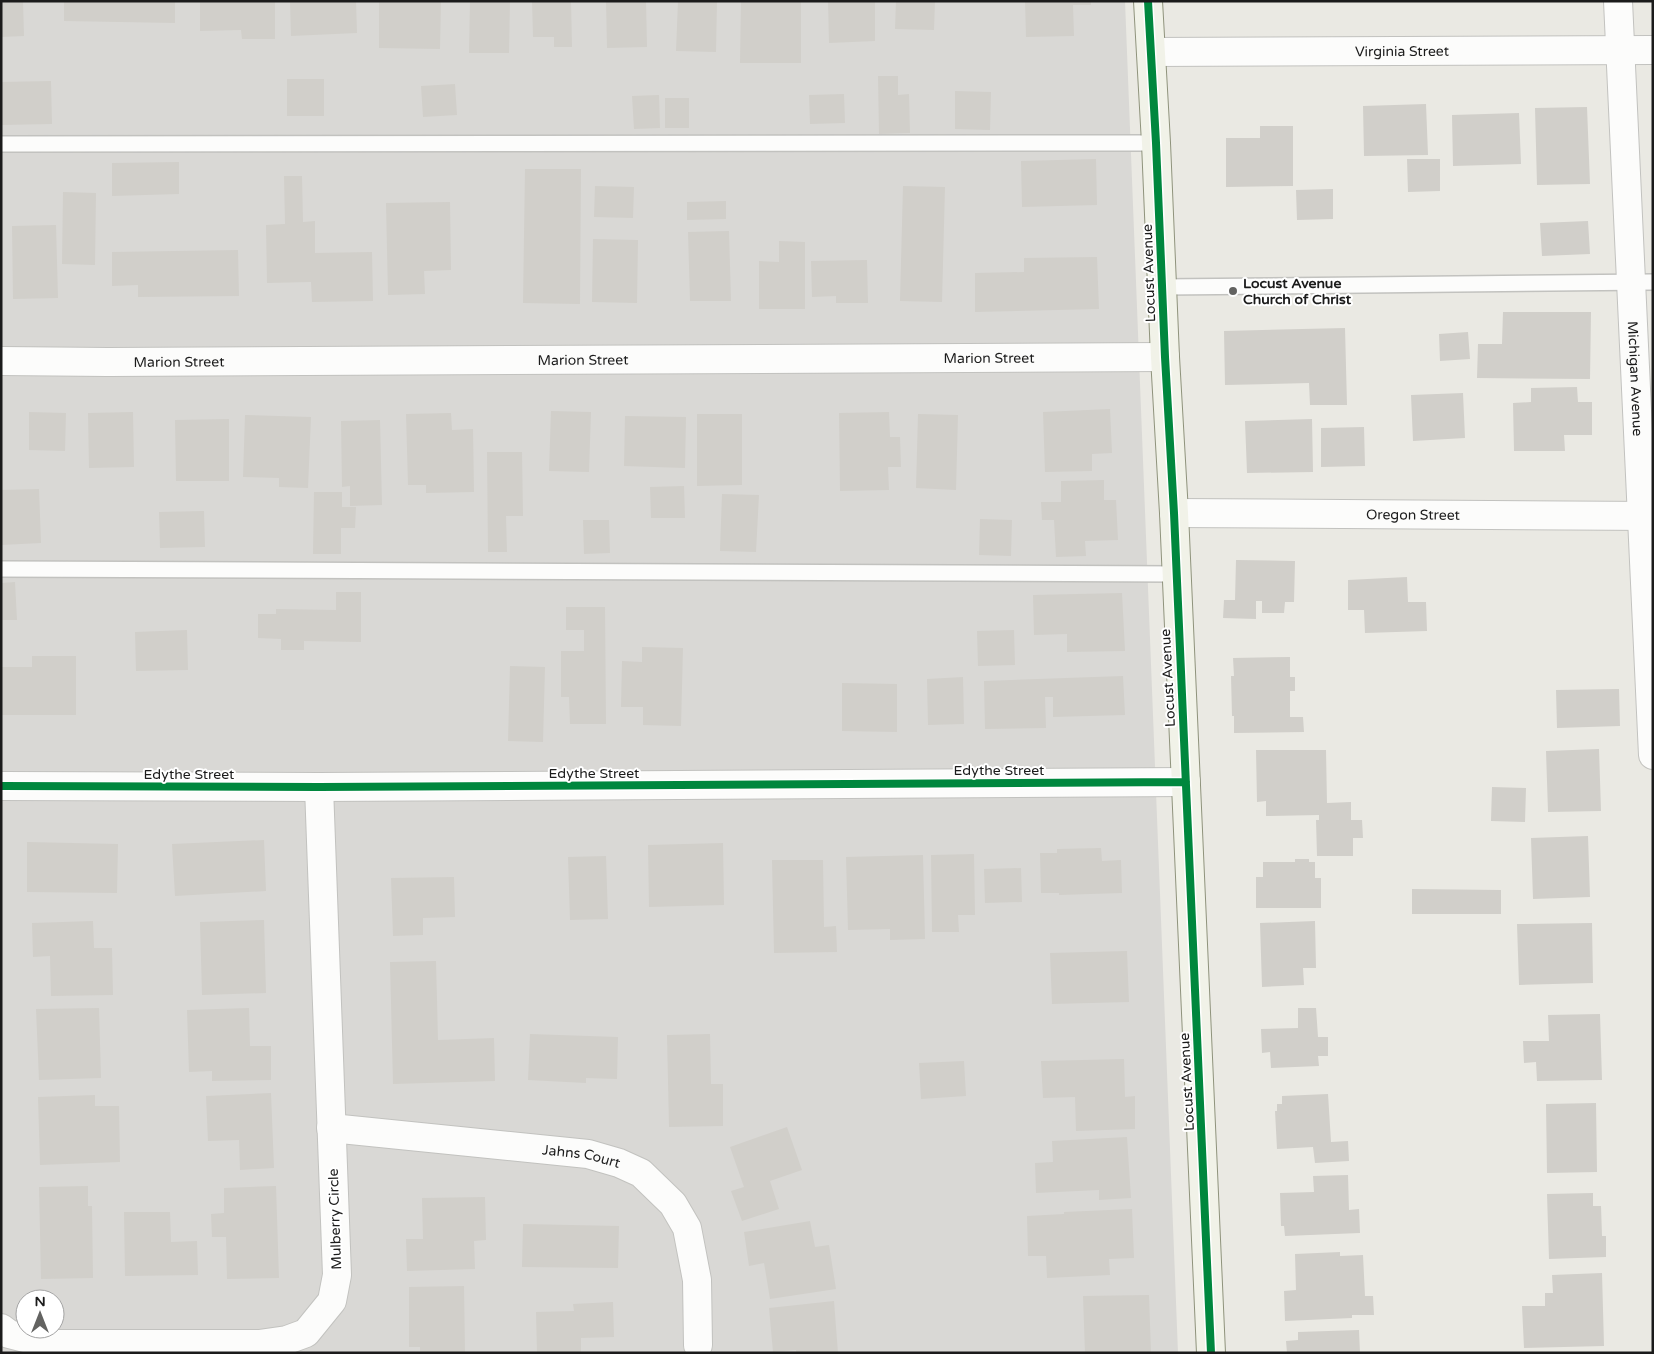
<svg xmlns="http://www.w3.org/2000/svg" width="1654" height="1354" viewBox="0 0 1654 1354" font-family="'Varela Round',sans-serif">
<rect width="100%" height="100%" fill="#eae9e3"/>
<!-- residential -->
<path fill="#d9d8d5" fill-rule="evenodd" d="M1 1H1125L1178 1353H1ZM25 1299H55V1329H25Z"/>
<!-- building -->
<path fill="#d1cfca" d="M1 1H23L24 36 1 37Z
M64 1H175V23L64 21Z
M200 1H275V39H242L241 30 200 31Z
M290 1H356L357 33 291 36Z
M379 1H441L440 49 379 48Z
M470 1H510L509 53H469Z
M532 1H571L572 47H554V37H533Z
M606 1H646L647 47 607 48Z
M678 1H717L716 52 676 51Z
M741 1H801V63H740Z
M828 1H875V41L829 43Z
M896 1H935L934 30 895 29Z
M1025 1H1091V5H1073L1074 36 1026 37Z
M878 76H898V95L909 94 910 133 879 134Z
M287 79H324V116H287Z
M51 81 52 124 1 125V82Z
M455 84 457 115 423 117 421 86Z
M955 91 991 92 990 130 955 129Z
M844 94 845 123 810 124 809 95Z
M659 95 660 128 634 129 632 96Z
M665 98H689V128H665Z
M1426 104 1428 155 1364 156 1363 106Z
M1587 107 1590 184 1537 185 1535 108Z
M1519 113 1521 164 1453 166 1452 115Z
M1260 126H1293V186L1226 187V138H1260Z
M1096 159 1097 205 1022 207 1021 161Z
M1407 159H1440V191L1408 192Z
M179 162V194L112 196V163Z
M525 169H581L580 304 523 303Z
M284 176H302L303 222 315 221V253L372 252 373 301 312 302 311 282 267 283 266 225 285 224Z
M595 186 634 187 633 218 594 217Z
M903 186 945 187 942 302 900 301Z
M1333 189V219L1297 220 1296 190Z
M63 192 96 193 95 265 62 264Z
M726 201V219L687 220V202Z
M450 202 451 270 424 271 425 294 388 295 386 203Z
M1588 221 1590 254 1542 256 1540 223Z
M56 225 58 298 13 299 12 226Z
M729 231 731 301H690L688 232Z
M593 239 638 240 637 303 592 302Z
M779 241 805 242V309H759V261L779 262Z
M238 250 239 296 138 297V285L112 286V252Z
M1097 257 1099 309 975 312V273L1024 272V258Z
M867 260 868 303H836V296L812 297 811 261Z
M1503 312H1591L1590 379 1477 378 1478 344H1502Z
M1345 328 1347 405H1310L1309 383 1225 385 1224 331Z
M1468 332 1470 359 1440 361 1439 334Z
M1577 387 1578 402H1592V435H1564L1565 451H1514L1513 403 1531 402V388Z
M1463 393 1465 438 1413 441 1411 395Z
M1110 409 1112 453 1092 454V471L1045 472 1043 412Z
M551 411 591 412 589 472 549 471Z
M29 412 66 413 65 451 29 450Z
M133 412 134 467 89 468 88 413Z
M889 412 890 437H900L901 467H888L889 490 840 491 839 413Z
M451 413 452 430 473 429 474 492 426 493V485H408L406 414Z
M697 414H742V485L697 486Z
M918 414 958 415 956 490 916 488Z
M245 415 311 417 308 488 279 487V478L243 477Z
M625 416 686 417 685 468 624 466Z
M229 419V481H176L175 420Z
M1312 419 1313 472 1247 473 1245 421Z
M380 420 382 505 350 506V486L342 487 341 421Z
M1364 427 1365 466 1321 467V428Z
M487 452H522L523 516H506L507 552H488Z
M1104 480V500H1116L1118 540 1085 541 1086 556 1056 557 1054 520H1042L1041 502H1061V481Z
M684 486 685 518H651L650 487Z
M39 489 41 543 1 545V490Z
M314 492H342V507H356L355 528H341V554H313Z
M722 494 759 495 756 552 720 551Z
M204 511 205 547 160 548 159 512Z
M980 519 1012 520 1011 556 979 555Z
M583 520H609L610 553 584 554Z
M1236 560 1295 561 1294 602H1285L1284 613H1262V601H1256V619L1223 618 1224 600H1235Z
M1407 577 1408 602H1426L1427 631 1365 633 1364 610H1348V580Z
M15 582 17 620H1V583Z
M336 592H361V642L304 641V650H281V639L258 638V614H276V609L336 610Z
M1122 593 1125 651 1067 652V634L1034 635 1033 595Z
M566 607H605L606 724H570L569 697H561V651H584V630H566Z
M187 630 188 670 136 671 135 632Z
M1014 630 1015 665 978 666 977 631Z
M642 647 683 648 681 726 643 725V707H621L622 661 642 662Z
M32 656H76V715H1V667H32Z
M1290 657V677H1295V691H1290V717H1303L1304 732 1234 733V716H1232L1231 676H1234L1233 658Z
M510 666 545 667 543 742 508 741Z
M1123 676 1125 715 1053 717V697H1045L1046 728 985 729 984 681Z
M963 677 964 724 928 725 927 679Z
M842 683 897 684V732L842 731Z
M1619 689 1620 726 1557 728 1556 690Z
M1599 749 1601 811 1548 812 1546 751Z
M1256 750H1326L1327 803 1351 802V820H1362L1363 838H1353V856H1317L1316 820H1319V815L1266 816V801L1257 802Z
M1492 787 1526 788 1525 822 1491 821Z
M1588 836 1590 897 1533 899 1531 838Z
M264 840 266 891 175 896 172 844Z
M27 842 118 844 117 893 27 892Z
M723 843 724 905 649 907 648 845Z
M1101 848 1102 861 1121 860 1122 893 1059 895V893H1041L1040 853H1057V849Z
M974 854 975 915H958L959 932H932L931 855Z
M923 855 925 939 890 940V929L848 930 846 857Z
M606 856 608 919 570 920 568 857Z
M1295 859H1309V862H1315V878H1321V908H1256V877H1263V862H1295Z
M772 860H823L824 927 836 926 837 952 774 953Z
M1021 868 1022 902 985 903 984 869Z
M454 877 455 917 423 918V935L393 936 391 878Z
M1412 889 1501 890V914H1412Z
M264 920 266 993 202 995 200 922Z
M93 921 94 948H112L113 995 51 996 50 956 33 957 32 923Z
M1315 921 1316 968H1303L1304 985 1262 987 1260 923Z
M1592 923 1593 983 1519 985 1517 924Z
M1127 951 1129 1002 1052 1004 1050 953Z
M436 961 438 1040 494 1038 495 1081 393 1084 390 962Z
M99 1008 101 1078 39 1080 36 1009Z
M249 1008 250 1046H271V1080L212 1081V1071L189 1072 187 1010Z
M1298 1008H1316L1318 1037H1328V1056H1318L1319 1066 1271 1068 1270 1052 1262 1053 1261 1029 1298 1028Z
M1600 1014 1602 1080 1537 1081 1536 1062 1524 1063 1523 1041H1549L1548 1015Z
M530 1034 618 1037 617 1079 586 1078V1083L528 1080Z
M710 1034 711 1084H723V1126L669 1127 667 1035Z
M1124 1059 1125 1097 1135 1096V1129L1076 1131 1075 1097 1043 1098 1041 1061Z
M964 1061 966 1096 921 1099 919 1063Z
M271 1093 274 1168 240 1170 239 1140 208 1141 206 1096Z
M1328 1094 1331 1142 1348 1141 1349 1161 1315 1163 1313 1147 1277 1149 1275 1111H1277V1104H1282V1096Z
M95 1095V1106H119L120 1162 40 1165 38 1097Z
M1596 1103 1597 1172 1547 1173 1546 1104Z
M787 1127 802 1170 770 1181 779 1209 742 1221 731 1191 744 1187 730 1147Z
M1127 1137 1131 1198 1099 1200V1190L1036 1193 1035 1163 1053 1162 1052 1141Z
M1348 1175 1349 1210 1359 1209 1360 1233 1285 1236 1284 1226H1281L1280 1193 1314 1192 1313 1176Z
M88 1186V1206H92L93 1278 41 1279 39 1187Z
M276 1186 279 1278 227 1279 226 1237H212L211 1214 224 1213V1188Z
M1593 1193V1206H1601L1602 1236H1606V1257L1549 1259 1547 1194Z
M485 1197 486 1240 474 1241 475 1269 407 1271 406 1239H423L422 1198Z
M1132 1209 1134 1258 1109 1259 1110 1275 1047 1278 1046 1256H1028L1027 1216 1064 1214V1212Z
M124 1212H170L171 1242 197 1241 198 1275 125 1276Z
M810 1221 815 1247 829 1245 836 1289 770 1299 764 1263 749 1266 744 1232Z
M523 1224 619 1226 618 1268 522 1267Z
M1340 1252V1256L1363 1255 1365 1296H1373L1374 1315H1352V1318L1285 1321 1284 1291 1296 1290 1295 1254Z
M1602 1273 1604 1346 1524 1348 1522 1306H1545V1293H1553L1552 1275Z
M464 1286 465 1353H420V1347H409V1287Z
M1149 1295 1151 1353H1085L1083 1296Z
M834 1301 838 1353H796V1350L773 1352 769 1308Z
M613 1302 614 1337 581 1338V1353H537L536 1312 574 1311 573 1304Z
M1359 1330 1360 1353H1287L1286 1341 1298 1340V1332Z"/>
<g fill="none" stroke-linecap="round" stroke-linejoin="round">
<defs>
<path id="lane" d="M1 144 1156 143
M1163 287 1653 282
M1 569 1176 574"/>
<g id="street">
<path id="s1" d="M1618 1 1653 755"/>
<path id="s2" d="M1151 52 1653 50"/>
<path id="s3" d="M1 361 108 362 1165 357"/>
<path id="s4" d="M1174 513 1653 516"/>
<path d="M1 786 319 787 1186 782"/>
<path id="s5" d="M331 1128 588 1154 619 1163 641 1173 673 1204 687 1228 697 1280 698 1345"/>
<path d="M1 1328 9 1334 48 1344H259L287 1340 306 1333 332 1301 337 1275 319 787"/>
</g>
<path id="secondary" d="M1148 1 1156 143 1165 357 1174 513 1211 1353"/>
</defs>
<!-- lane casing -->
<use href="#lane" stroke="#c2c2bf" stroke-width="18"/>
<!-- street casing -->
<use href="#street" stroke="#c2c2bf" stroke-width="30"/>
<!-- secondary casing -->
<use href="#secondary" stroke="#8f937c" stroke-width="30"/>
<!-- lane -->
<use href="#lane" stroke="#fcfcfb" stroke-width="15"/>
<!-- street -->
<use href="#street" stroke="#fcfcfb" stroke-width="28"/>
<!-- secondary -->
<use href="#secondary" stroke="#f1f2e8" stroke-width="28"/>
<defs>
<path id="cycleway" d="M1148 1 1156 143 1165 357 1174 513 1211 1353
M1 786 319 787 1186 782"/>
</defs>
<!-- cycleway casing -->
<use href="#cycleway" stroke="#fff" stroke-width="11"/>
<!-- cycleway -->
<use href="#cycleway" stroke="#00873e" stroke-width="8"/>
</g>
<!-- markers -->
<circle fill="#636361" stroke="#fff" stroke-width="2" cx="1233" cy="291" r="5"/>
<g text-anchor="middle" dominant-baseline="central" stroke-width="4" stroke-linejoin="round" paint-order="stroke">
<!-- street labels -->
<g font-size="14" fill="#1b1b1b" stroke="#fff">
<text stroke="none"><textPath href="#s2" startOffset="251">Virginia Street</textPath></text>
<text transform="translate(1149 273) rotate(-92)">Locust Avenue</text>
<text stroke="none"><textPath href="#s3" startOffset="988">Marion Street</textPath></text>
<text stroke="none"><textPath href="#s3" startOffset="582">Marion Street</textPath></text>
<text stroke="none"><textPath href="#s3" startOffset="178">Marion Street</textPath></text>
<text stroke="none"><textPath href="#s1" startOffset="378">Michigan Avenue</textPath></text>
<text stroke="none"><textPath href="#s4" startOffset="239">Oregon Street</textPath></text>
<text transform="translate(1168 678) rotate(-93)">Locust Avenue</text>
<text x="999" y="770">Edythe Street</text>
<text x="594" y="773">Edythe Street</text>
<text x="189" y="774">Edythe Street</text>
<text transform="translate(1187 1082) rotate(-93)">Locust Avenue</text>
<text stroke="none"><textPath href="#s5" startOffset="252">Jahns Court</textPath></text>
<text transform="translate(335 1219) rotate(-92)">Mulberry Circle</text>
</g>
<!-- poi labels -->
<g font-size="14" font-weight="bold" fill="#1b1b1b" stroke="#fff" text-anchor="start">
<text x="1243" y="283">Locust Avenue<tspan x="1243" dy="16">Church of Christ</tspan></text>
</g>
</g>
<!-- border -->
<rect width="1654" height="1354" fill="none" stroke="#1b1b1b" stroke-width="5"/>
<!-- north arrow -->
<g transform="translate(40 1314)"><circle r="24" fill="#ffffff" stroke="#a4a4a4"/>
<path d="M0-4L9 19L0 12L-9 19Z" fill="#636361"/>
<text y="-8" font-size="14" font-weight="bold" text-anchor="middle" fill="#1b1b1b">N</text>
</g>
</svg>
